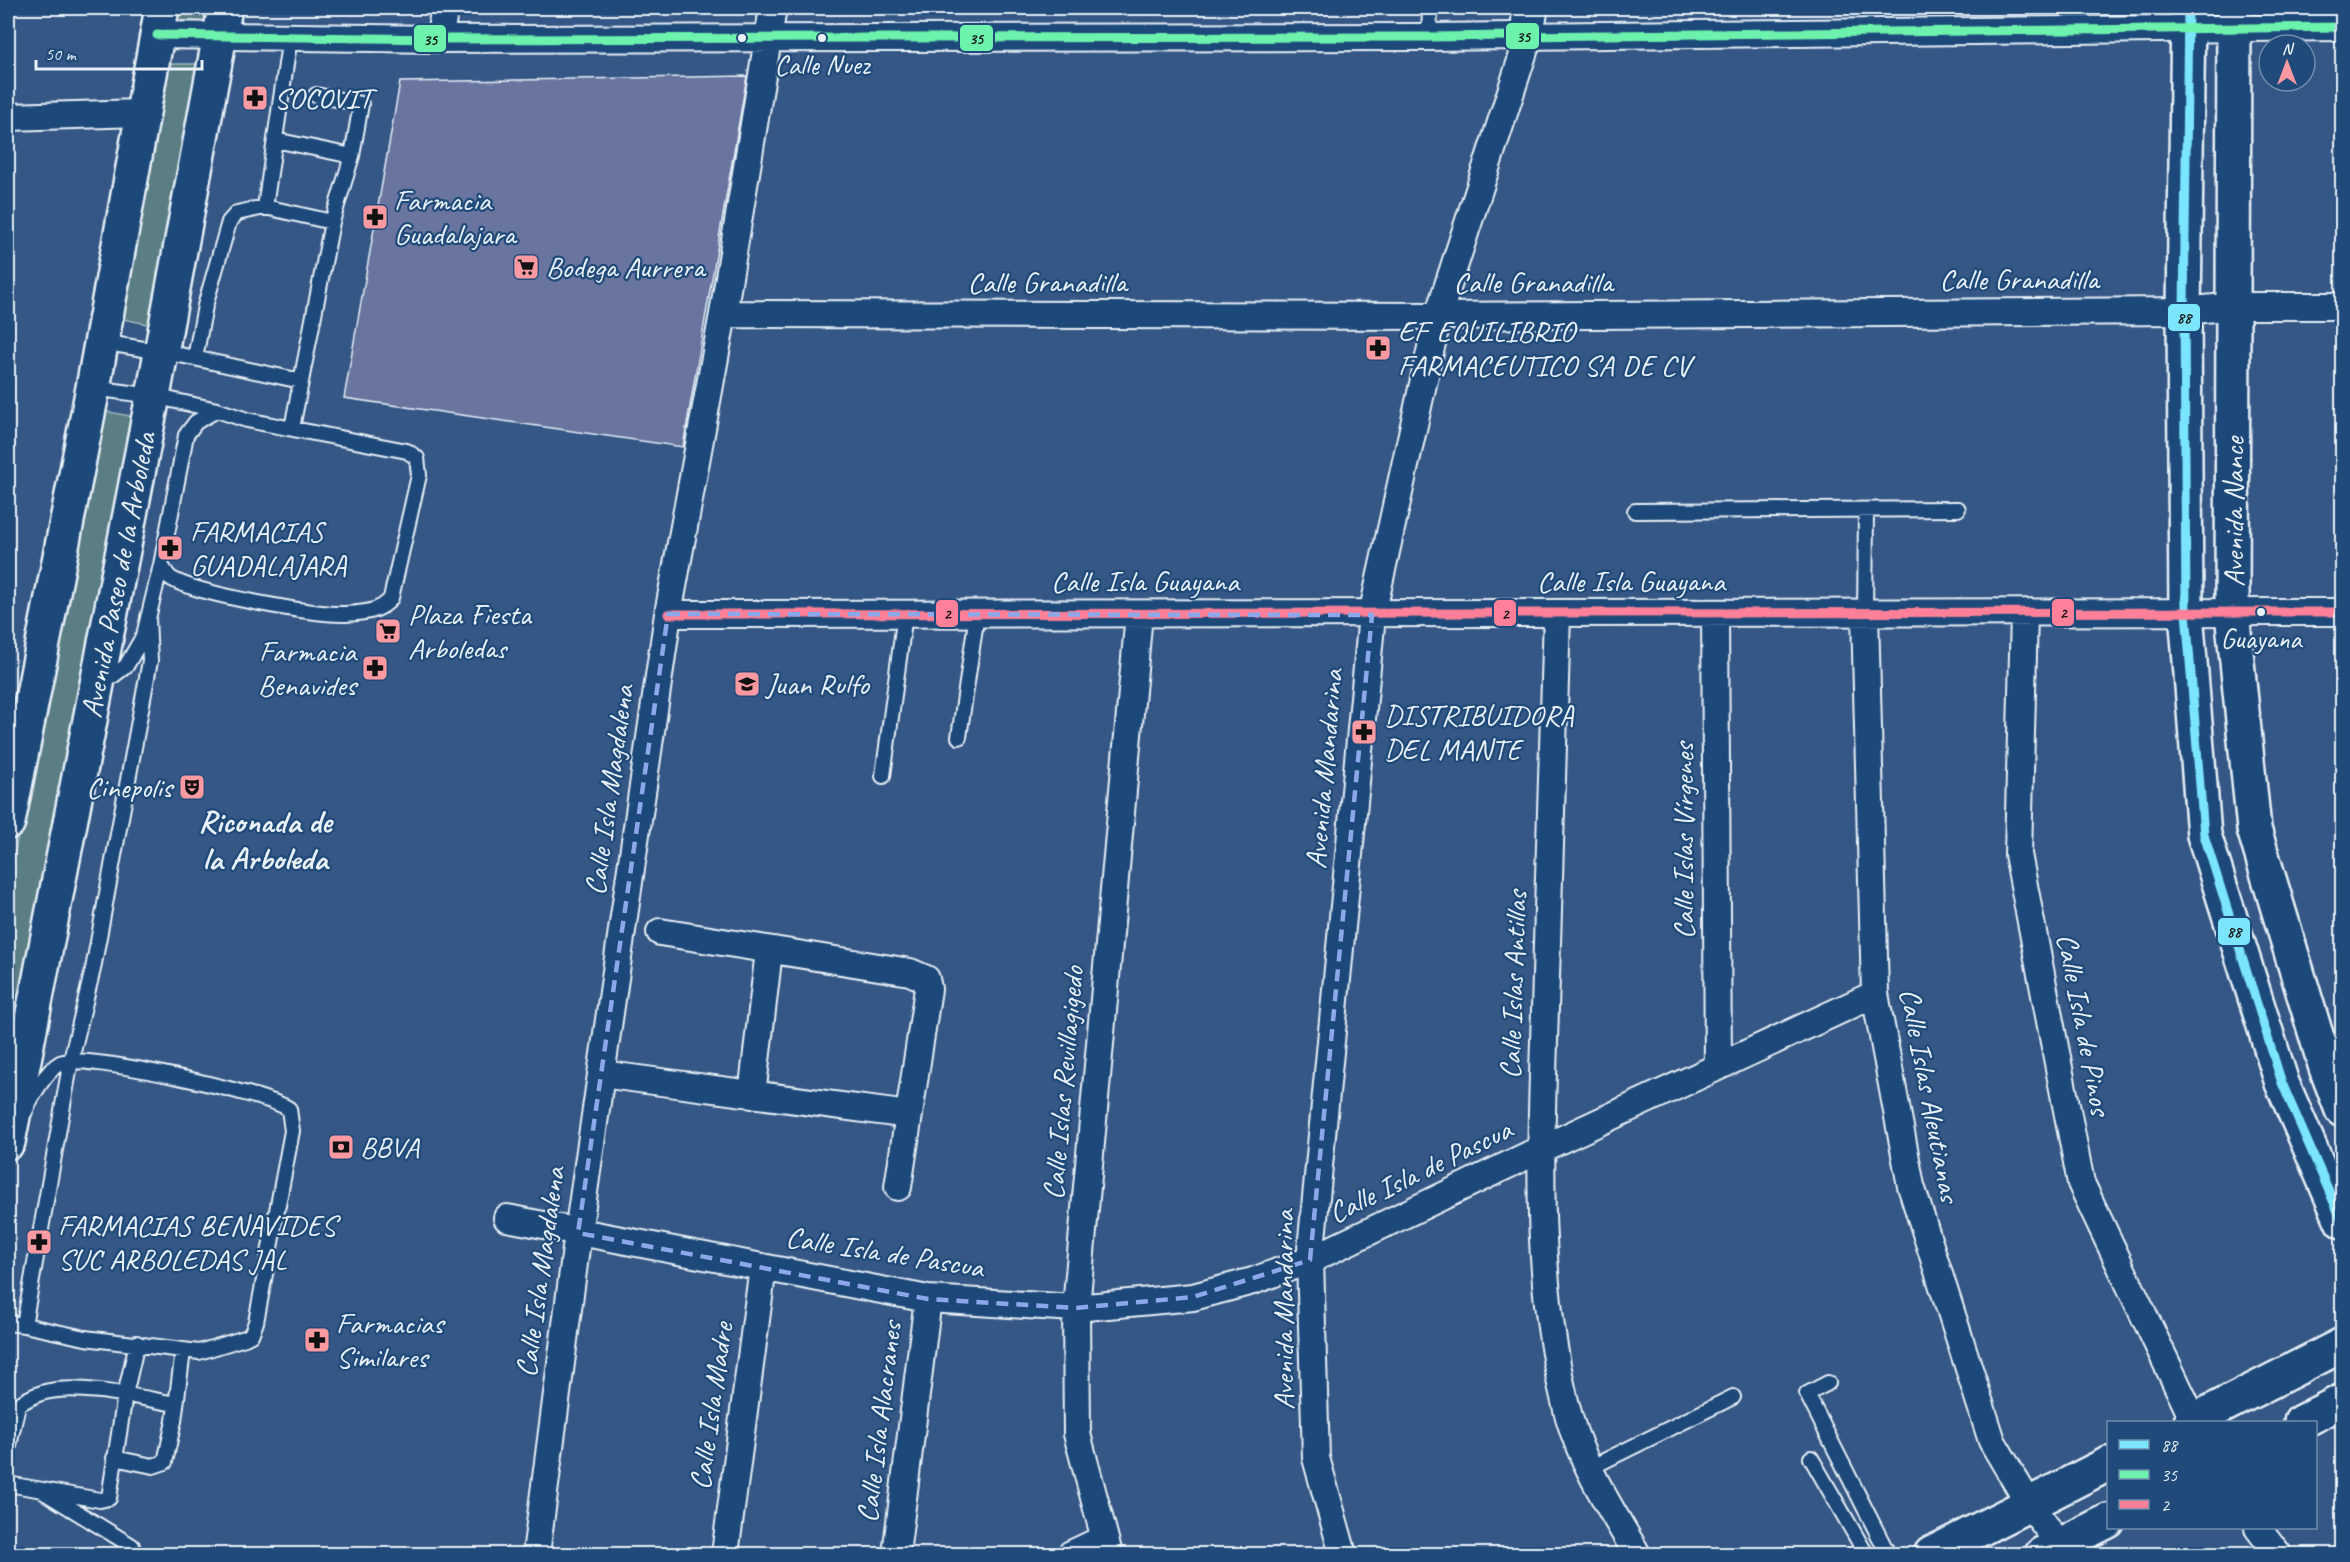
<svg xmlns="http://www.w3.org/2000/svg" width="2350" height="1562" viewBox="0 0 2350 1562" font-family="Caveat,sans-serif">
<rect width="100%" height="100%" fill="#355785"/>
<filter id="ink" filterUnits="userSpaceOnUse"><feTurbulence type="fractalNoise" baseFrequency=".0167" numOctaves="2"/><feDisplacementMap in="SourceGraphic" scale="12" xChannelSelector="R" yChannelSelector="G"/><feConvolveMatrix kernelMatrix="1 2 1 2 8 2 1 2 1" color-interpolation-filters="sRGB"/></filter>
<g filter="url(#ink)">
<!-- green -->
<path fill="#5a7e83" stroke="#a1b8be" stroke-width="1.5" d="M174 8H211L208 22 172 20Z
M162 64H199L152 325 114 317Z
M99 410 135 417 8 1081V888Z"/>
<!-- building -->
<path fill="#69749f" stroke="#e8f1f8" stroke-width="1.5" d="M747 76 683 447 344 398 400 82Z"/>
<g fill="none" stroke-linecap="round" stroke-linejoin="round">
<defs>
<path id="lane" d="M1518 36 1520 8
M1429 37 1430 8
M275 140 352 156
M265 207 332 222
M101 342 180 355 301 381
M195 358 205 306 229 222 237 213 265 207 290 37
M93 388 153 396 217 410
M217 410 247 420 407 451 417 458 419 475 391 598C382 612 361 613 345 614 313 615 198 594 172 579 167 576 164 570 161 565L186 435 196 422Z
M292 428 332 222 352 156 361 104 316 95
M1635 511 1958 509
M1865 614 1866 510
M102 684 126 666 144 635 161 565
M959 737 977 614
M883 776 905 614
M25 1112C31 1097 46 1071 60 1063 80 1052 269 1094 289 1109L292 1131 256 1322 251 1335 245 1338 199 1352 85 1338 24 1325 71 1060 93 969 150 661 148 617
M8 1323 24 1325
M1828 1383 1807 1394 1888 1554
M8 1410C20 1404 32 1395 45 1392 79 1383 141 1398 176 1404
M8 1450 18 1405
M114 1458 153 1466 165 1462 174 1421 183 1351
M1811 1458 1866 1554
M1590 1468 1733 1397
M8 1484 100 1500 109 1498 125 1395 137 1343
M44 1492 132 1546"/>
<path id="street" d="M157 35 439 39 1429 37 2342 27
M439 39 445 8
M8 117 141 113
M723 314 1438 316 2184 311 2235 306H2342
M668 614 2342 612
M1557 614C1553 746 1549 878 1545 1009 1541 1145 1533 1285 1569 1417 1583 1466 1612 1511 1637 1554
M1715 614 1718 1067
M1865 614 1875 994 1911 1186 1992 1441 2029 1504 2067 1554
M2024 614 2018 854 2081 1183 2194 1421
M660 932 910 972 926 979 928 989 898 1187
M601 1074 909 1115
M752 1095 769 951
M507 1218 928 1299 1076 1308 1193 1297 1253 1281 1310 1260 1541 1149 1875 994
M2258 1528 2278 1554
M536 1554 578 1233 668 614 723 314 773 8
M725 1554 763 1267
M896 1554 928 1299
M1071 1554 1103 1539
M1109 1554 1077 1434 1076 1308 1139 614
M1343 1554 1316 1458 1310 1260 1372 615 1438 316 1529 36 1535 8"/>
<path id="secondary" d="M2188 8 2184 311 2186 612 2204 835 2282 1083 2342 1221
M2234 8 2232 612 2254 829 2326 1068 2342 1110
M8 822 93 388 162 8
M8 1142 153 396 225 8
M2191 1422 2342 1345
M2301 1422 2342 1401
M1931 1554 2108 1464
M2042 1554 2108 1521"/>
</defs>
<!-- lane casing -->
<use href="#lane" stroke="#e8f1f8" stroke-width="18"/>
<!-- street casing -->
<use href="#street" stroke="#e8f1f8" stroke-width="30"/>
<!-- secondary casing -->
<use href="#secondary" stroke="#e8f1f8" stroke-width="38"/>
<!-- lane -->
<use href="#lane" stroke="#1f4a7a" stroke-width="14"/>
<!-- street -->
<use href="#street" stroke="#1f4a7a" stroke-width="26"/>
<!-- secondary -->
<use href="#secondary" stroke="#1f4a7a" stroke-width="33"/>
<defs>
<path id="bus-1" d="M2188 8 2184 311 2186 612 2204 835 2282 1083 2342 1221"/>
<path id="bus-2" d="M157 35 439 39 1429 37 2342 27"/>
<path id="bus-3" d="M668 614 2342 612"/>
</defs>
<!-- bus-1 casing -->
<use href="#bus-1" stroke="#1f4a7a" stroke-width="14"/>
<!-- bus-2 casing -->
<use href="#bus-2" stroke="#1f4a7a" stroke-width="14"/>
<!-- bus-3 casing -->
<use href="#bus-3" stroke="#1f4a7a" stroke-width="14"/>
<!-- bus-1 -->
<use href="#bus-1" stroke="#7ae5fd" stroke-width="9"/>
<!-- bus-2 -->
<use href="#bus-2" stroke="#6df2ae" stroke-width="9"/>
<!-- bus-3 -->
<use href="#bus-3" stroke="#ff8098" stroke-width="9"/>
</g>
</g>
<!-- marked area -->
<path fill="none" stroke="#8da8ea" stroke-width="4.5" stroke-dasharray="12 8" stroke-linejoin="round" d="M668 614 1372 615 1310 1260 1193 1297 1076 1308 928 1299 578 1233Z"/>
<!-- icons -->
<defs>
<symbol id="pharmacy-square" viewBox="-11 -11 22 22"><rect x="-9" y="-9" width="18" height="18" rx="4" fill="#ff9aa2" stroke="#1f4a7a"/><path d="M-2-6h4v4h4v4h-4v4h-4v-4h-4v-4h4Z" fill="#111"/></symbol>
<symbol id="supermarket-square" viewBox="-11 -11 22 22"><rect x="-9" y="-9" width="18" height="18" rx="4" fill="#ff9aa2" stroke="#1f4a7a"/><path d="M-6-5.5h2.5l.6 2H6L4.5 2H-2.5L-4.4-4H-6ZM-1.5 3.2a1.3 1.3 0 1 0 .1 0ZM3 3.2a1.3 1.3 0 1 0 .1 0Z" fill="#111"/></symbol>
<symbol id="school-square" viewBox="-11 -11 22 22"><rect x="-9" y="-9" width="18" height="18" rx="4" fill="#ff9aa2" stroke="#1f4a7a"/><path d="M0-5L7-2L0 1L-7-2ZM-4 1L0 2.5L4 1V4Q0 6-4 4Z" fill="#111"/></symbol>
<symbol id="theatre-square" viewBox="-11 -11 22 22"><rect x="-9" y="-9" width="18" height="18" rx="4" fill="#ff9aa2" stroke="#1f4a7a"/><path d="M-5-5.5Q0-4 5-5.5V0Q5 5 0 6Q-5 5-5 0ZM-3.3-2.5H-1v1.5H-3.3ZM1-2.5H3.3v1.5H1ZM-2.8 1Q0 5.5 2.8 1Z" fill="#111"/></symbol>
<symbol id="bank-square" viewBox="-11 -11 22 22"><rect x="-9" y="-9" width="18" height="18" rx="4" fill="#ff9aa2" stroke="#1f4a7a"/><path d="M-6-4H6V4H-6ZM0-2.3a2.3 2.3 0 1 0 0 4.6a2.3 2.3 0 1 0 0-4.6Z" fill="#111"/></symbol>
</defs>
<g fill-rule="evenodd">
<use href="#pharmacy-square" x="240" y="83" width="30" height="30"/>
<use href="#pharmacy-square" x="360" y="202" width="30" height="30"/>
<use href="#supermarket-square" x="511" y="252" width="30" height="30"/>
<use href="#pharmacy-square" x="1363" y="333" width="30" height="30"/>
<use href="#pharmacy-square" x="155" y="533" width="30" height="30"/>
<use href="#supermarket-square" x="373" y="616" width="30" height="30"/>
<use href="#pharmacy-square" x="360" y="653" width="30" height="30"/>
<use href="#school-square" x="732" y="669" width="30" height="30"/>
<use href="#pharmacy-square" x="1349" y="717" width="30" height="30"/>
<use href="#theatre-square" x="177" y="772" width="30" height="30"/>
<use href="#bank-square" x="326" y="1132" width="30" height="30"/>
<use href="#pharmacy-square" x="24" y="1227" width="30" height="30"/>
<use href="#pharmacy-square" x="302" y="1325" width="30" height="30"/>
</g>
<!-- markers -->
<g fill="#e8f1f8" stroke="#1f4a7a" stroke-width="2">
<circle cx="742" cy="38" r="5"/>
<circle cx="822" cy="38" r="5"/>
<circle cx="2261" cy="612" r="5"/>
</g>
<g text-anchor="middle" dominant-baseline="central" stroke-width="4.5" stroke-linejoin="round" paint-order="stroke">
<!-- bus labels -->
<g font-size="28" fill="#e8f1f8" stroke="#1f4a7a">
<text x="822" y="64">Calle Nuez</text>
<text x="2261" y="638">Guayana</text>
</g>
<!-- poi labels -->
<g font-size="30" fill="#e8f1f8" stroke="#1f4a7a" text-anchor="start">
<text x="274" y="98">SOCOVIT</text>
<text x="394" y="200">Farmacia<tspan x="394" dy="34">Guadalajara</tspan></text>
<text x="546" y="267">Bodega Aurrera</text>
<text x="1398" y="331">EF EQUILIBRIO<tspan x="1398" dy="34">FARMACEUTICO SA DE CV</tspan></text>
<text x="190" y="531">FARMACIAS<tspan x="190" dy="34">GUADALAJARA</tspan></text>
<text x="408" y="614">Plaza Fiesta<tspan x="408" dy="34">Arboledas</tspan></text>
<text x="356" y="651" text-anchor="end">Farmacia<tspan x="356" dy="34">Benavides</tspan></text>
<text x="766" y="684">Juan Rulfo</text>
<text x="1384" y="715">DISTRIBUIDORA<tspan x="1384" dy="34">DEL MANTE</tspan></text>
<text x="172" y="787" text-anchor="end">Cinepolis</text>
<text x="360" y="1147">BBVA</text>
<text x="58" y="1225">FARMACIAS BENAVIDES<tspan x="58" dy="34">SUC ARBOLEDAS JAL</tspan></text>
<text x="336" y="1323">Farmacias<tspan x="336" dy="34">Similares</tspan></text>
</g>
<!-- street labels -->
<g font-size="30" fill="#e8f1f8" stroke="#1f4a7a">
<text x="2019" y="279">Calle Granadilla</text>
<text x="1047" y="282">Calle Granadilla</text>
<text x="1533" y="282">Calle Granadilla</text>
<text transform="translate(2233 512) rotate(-90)">Avenida Nance</text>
<text transform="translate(118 575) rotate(-79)">Avenida Paseo de la Arboleda</text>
<text x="1145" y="581">Calle Isla Guayana</text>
<text x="1631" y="581">Calle Isla Guayana</text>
<text transform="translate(1324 769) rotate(-85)">Avenida Mandarina</text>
<text transform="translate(609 790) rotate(-82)">Calle Isla Magdalena</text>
<text transform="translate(1683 841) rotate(-90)">Calle Islas Vírgenes</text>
<text transform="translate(1513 985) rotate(-88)">Calle Islas Antillas</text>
<text transform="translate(2084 1024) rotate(79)">Calle Isla de Pinos</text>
<text transform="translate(1063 1083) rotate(-85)">Calle Islas Revillagigedo</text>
<text transform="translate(1930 1095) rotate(79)">Calle Islas Aleutianas</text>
<text transform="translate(1420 1171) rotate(-26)">Calle Isla de Pascua</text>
<text transform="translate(885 1252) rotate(9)">Calle Isla de Pascua</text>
<text transform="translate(540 1272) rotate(-82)">Calle Isla Magdalena</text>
<text transform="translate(1283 1310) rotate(-90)">Avenida Mandarina</text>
<text transform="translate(711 1406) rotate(-82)">Calle Isla Madre</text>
<text transform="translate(879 1422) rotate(-83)">Calle Isla Alacranes</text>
</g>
<!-- neighbourhood labels -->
<g font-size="32" font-weight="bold" fill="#e8f1f8" stroke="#1f4a7a">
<text x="265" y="821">Riconada de<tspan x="265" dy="37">la Arboleda</tspan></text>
</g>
</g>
<g stroke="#1f4a7a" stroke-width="2">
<rect x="1505" y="22" width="35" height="28" rx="6" fill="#6df2ae"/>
<rect x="959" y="24" width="35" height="28" rx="6" fill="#6df2ae"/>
<rect x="413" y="24" width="34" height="29" rx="6" fill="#6df2ae"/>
<rect x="2167" y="303" width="34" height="29" rx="6" fill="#7ae5fd"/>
<rect x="2051" y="598" width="24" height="29" rx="6" fill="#ff8098"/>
<rect x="1493" y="599" width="24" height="28" rx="6" fill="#ff8098"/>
<rect x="935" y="599" width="24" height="29" rx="6" fill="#ff8098"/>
<rect x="2217" y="917" width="34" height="29" rx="6" fill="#7ae5fd"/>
</g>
<g font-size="16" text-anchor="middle" font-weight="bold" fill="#111">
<text x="1523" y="42">35</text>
<text x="976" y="44">35</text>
<text x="430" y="45">35</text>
<text x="2184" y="323">88</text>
<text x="2063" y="618">2</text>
<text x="1505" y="619">2</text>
<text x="947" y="619">2</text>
<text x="2234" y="937">88</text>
</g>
<!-- margin -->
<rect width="2350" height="1562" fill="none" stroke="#1f4a7a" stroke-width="30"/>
<rect x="15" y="15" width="2320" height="1532" fill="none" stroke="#e8f1f8" stroke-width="2" filter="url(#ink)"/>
<!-- legend -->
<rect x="2107" y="1421" width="210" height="108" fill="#1f4a7a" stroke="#6f8dac" stroke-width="1.5"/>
<rect x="2119" y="1440" width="30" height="9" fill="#7ae5fd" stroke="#6f8dac" stroke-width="1.5"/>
<text x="2161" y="1451" font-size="18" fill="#e8f1f8">88</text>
<rect x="2119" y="1470" width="30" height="9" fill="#6df2ae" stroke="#6f8dac" stroke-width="1.5"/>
<text x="2161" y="1481" font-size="18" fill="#e8f1f8">35</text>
<rect x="2119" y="1500" width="30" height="9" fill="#ff8098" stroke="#6f8dac" stroke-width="1.5"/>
<text x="2161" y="1511" font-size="18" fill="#e8f1f8">2</text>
<!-- north arrow -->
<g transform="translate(2287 63)"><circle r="28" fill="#1f4a7a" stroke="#6f8dac" stroke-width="1.5"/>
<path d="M0-4.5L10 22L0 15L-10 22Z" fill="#ff9aa2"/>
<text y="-9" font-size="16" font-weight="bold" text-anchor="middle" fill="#e8f1f8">N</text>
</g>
<!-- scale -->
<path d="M36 60v9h166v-9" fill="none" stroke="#e8f1f8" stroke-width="3"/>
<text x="45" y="60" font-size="18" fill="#e8f1f8" stroke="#1f4a7a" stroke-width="4.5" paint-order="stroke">50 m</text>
</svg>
